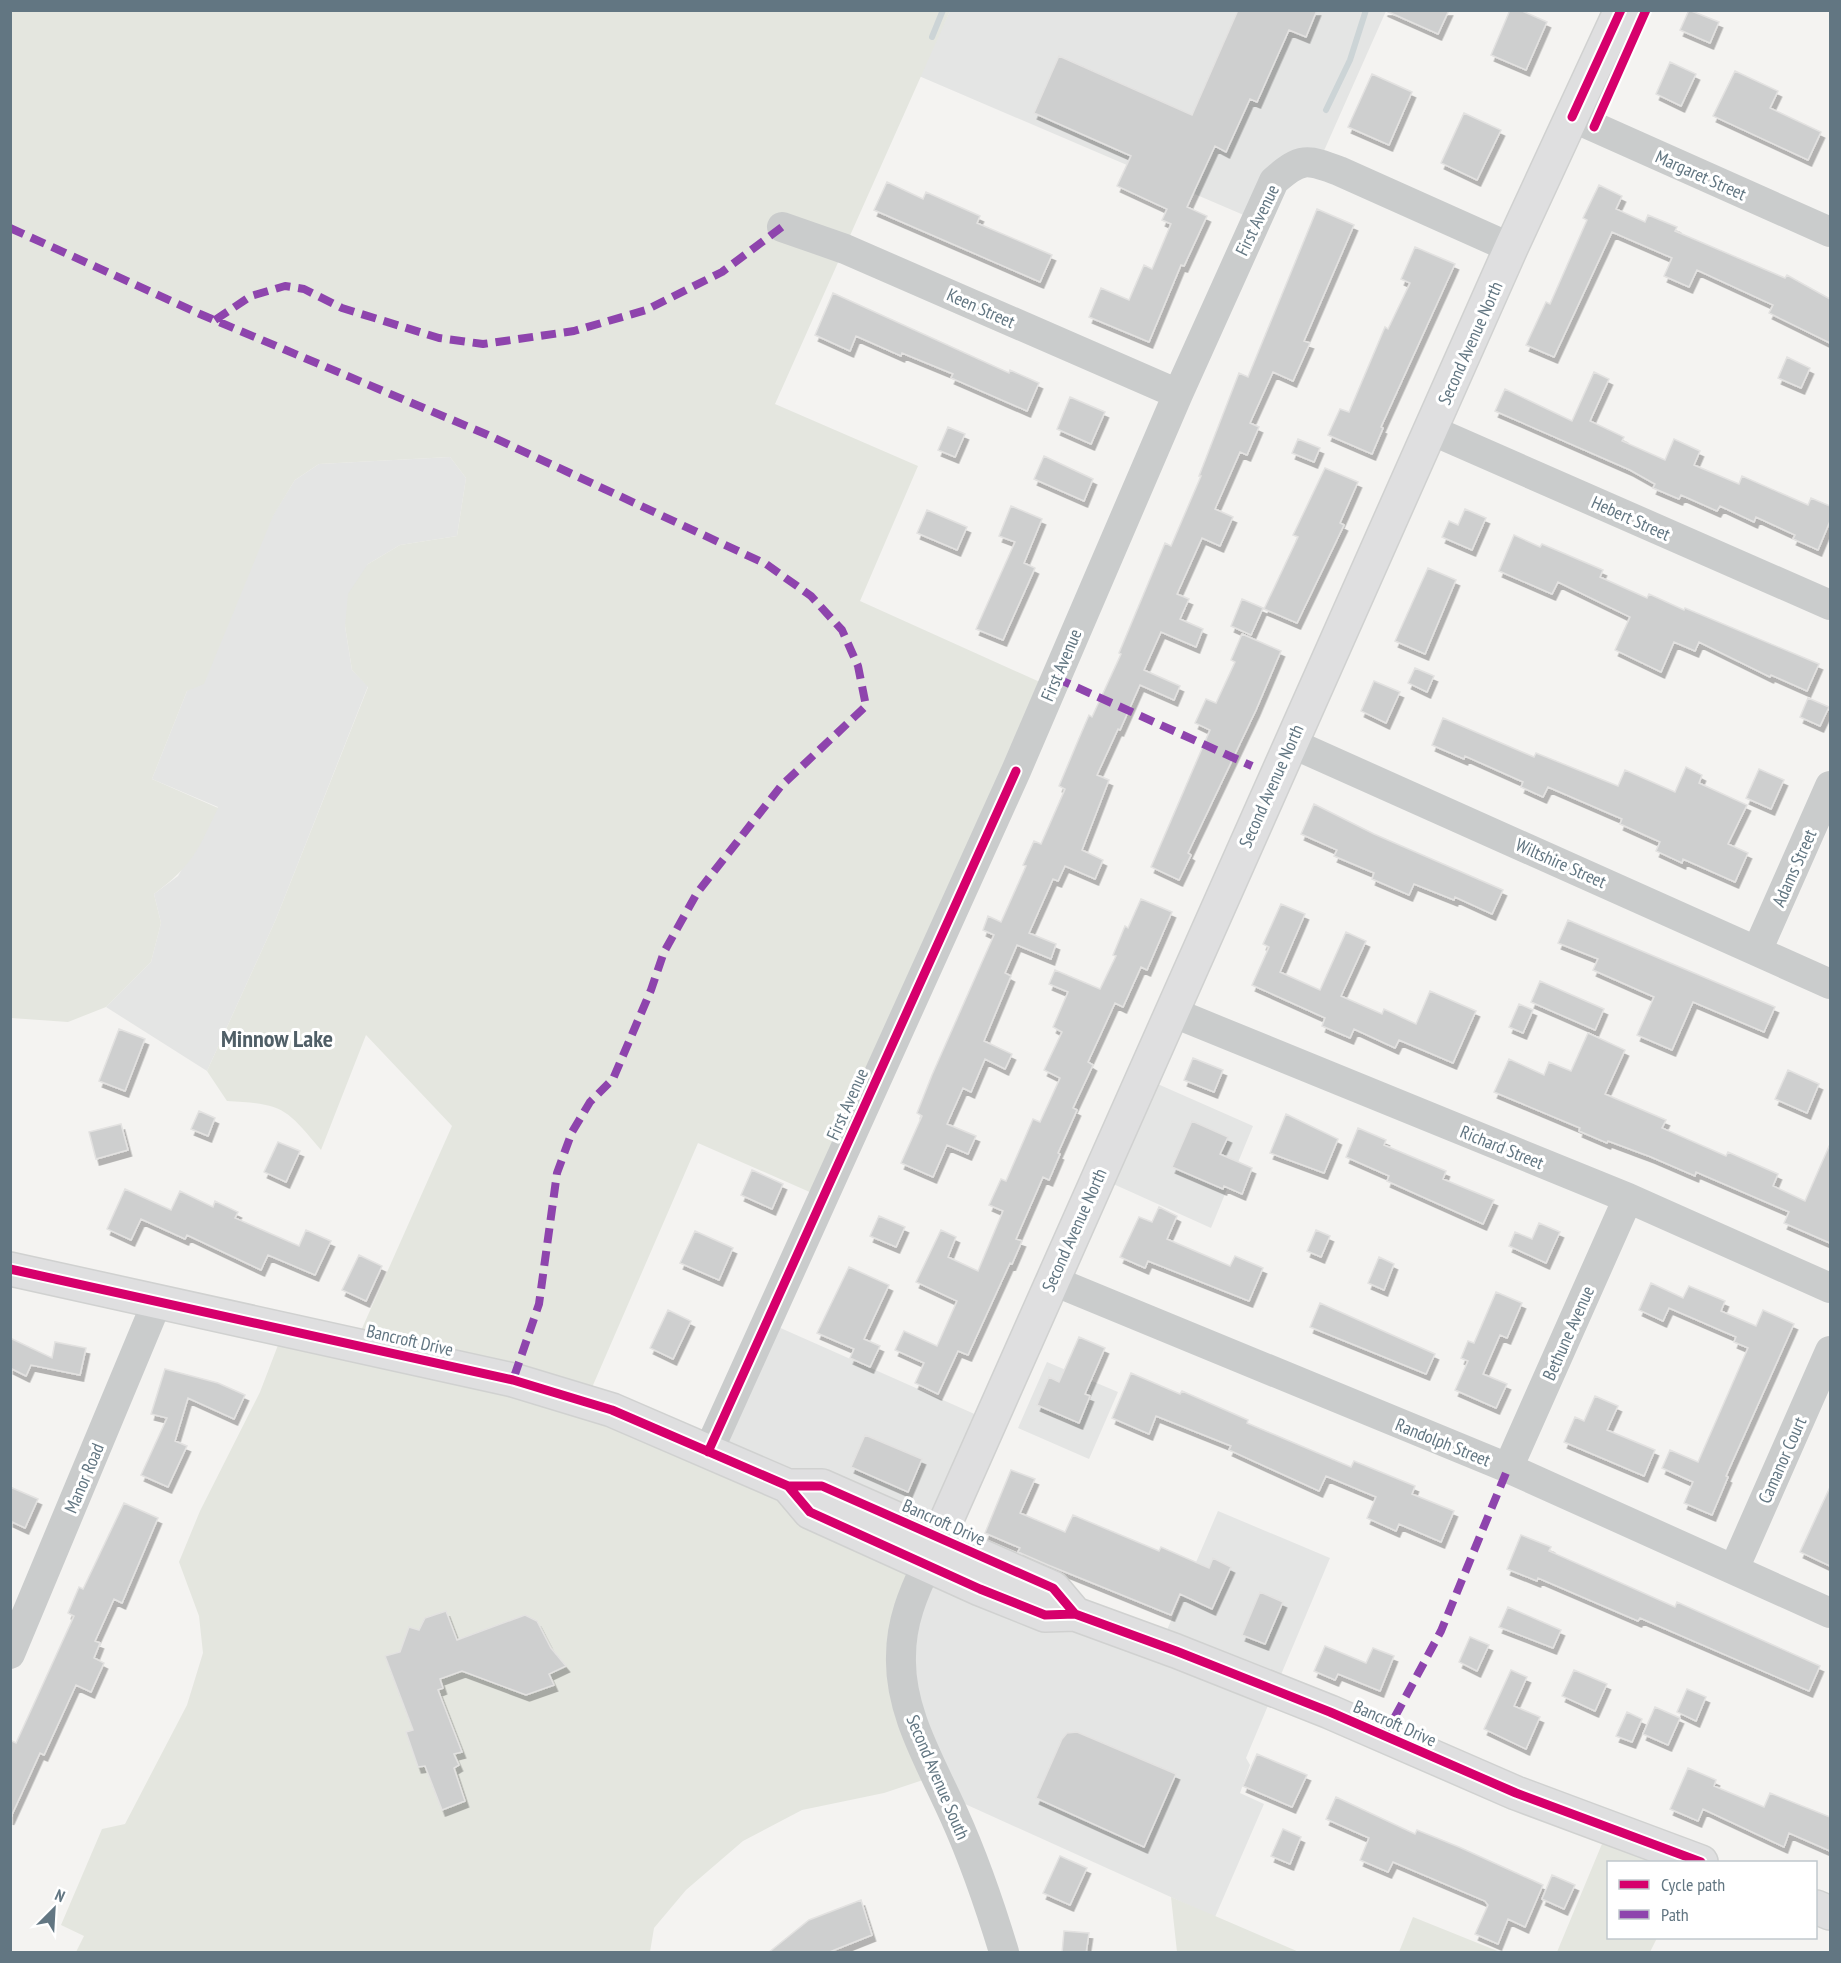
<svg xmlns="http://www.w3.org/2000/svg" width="1841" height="1963" viewBox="0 0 1841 1963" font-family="'PT Sans Narrow',sans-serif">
<defs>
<filter id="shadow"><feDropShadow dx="3.5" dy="6" stdDeviation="0" flood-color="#0004"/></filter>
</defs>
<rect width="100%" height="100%" fill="#f4f3f1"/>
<!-- built -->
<path fill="#e4e5e4" d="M950 11H1386L1319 162 1253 219 919 76Z
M450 457 466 478 457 536 400 545 368 564 345 626 352 670 368 686 276 919 207 1071 106 1007 151 962 161 923 154 894 178 876 218 807 152 779 187 691 273 515 295 480 319 464Z
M1144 1078 1253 1126 1211 1228 1100 1178Z
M767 1322 988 1420 939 1535 709 1451Z
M1047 1362 1118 1392 1089 1459 1018 1428Z
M1218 1511 1330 1558 1246 1758 1250 1765 1240 1793 1264 1804 1215 1917 943 1794 927 1760 903 1621 925 1565 1161 1644Z"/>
<!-- green -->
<path fill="#e4e6df" d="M11 11H950L775 404 918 466 860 601 1051 687 821 1197 698 1143 587 1399 925 1565 907 1605 929 1778 884 1793 802 1810 743 1841 686 1890 654 1928 650 1952H76L84 1936 61 1925 102 1829 125 1824 187 1705 203 1653 199 1616 179 1562 200 1511 260 1392 285 1327 356 1342 452 1126 366 1035 321 1150C285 1107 283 1104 227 1101L207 1071 276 919 368 687 352 670 345 626 348 594 368 564 400 545 457 536 466 478 450 457 319 464 295 480 273 516 204 684 187 691 152 779 218 808C198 850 193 865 154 894L161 923 151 962 106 1007 68 1022 11 1018Z
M1609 1827 1691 1862H1608V1938H1657L1650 1952H1557Z
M1171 1897 1299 1952H1177Z
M1413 1917 1500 1952H1399Z"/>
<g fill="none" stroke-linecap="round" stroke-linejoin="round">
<!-- stream -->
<path stroke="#ccd4d6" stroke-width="6" d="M932 37 943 10
M1326 110 1350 60 1366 10"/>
</g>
<!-- building -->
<path fill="#cecfcf" stroke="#e3e2e1" stroke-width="1.5" filter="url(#shadow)" d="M1238 10H1317L1306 37 1289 30 1257 102 1250 99 1226 152 1215 146 1187 207 1207 216 1184 266 1181 265 1149 342 1089 317 1101 288 1129 300 1144 265 1152 269 1171 224 1162 220 1167 209 1117 186 1131 156 1034 113 1059 56 1192 115Z
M1384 10H1449L1438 34Z
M1510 10H1520L1547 22 1526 70 1491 55Z
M1689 10 1719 22 1710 43 1680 30Z
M1670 62 1696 74 1681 106 1656 94Z
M1735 71 1778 91 1770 108 1821 132 1808 160 1713 116Z
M1372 74 1412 92 1389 145 1348 127Z
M1464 113 1501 130 1477 180 1441 163Z
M887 182 923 199 926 192 980 216 977 223 1052 255 1040 282 874 210Z
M1599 185 1622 196 1616 209 1645 222 1648 215 1677 227 1675 231 1785 278 1787 275 1830 299V343L1769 313 1773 305 1697 270 1689 287 1664 276 1672 258 1612 232 1554 357 1526 345 1546 302 1550 304 1587 220 1583 218Z
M1317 209 1354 225 1304 341 1310 343 1293 381 1273 372 1250 423 1259 427 1247 455 1240 452 1215 509 1233 517 1220 546 1202 538 1177 594 1189 599 1180 619 1203 629 1196 647 1161 632 1144 670 1180 686 1174 700 1140 685 1120 730 1118 729 1097 775 1109 780 1082 850 1103 860 1095 879 1065 866 1058 881 1053 879 1029 933 1056 944 1051 959 1017 945 1005 973 1011 976 984 1041 1012 1054 1005 1069 985 1059 971 1092 963 1088 947 1124 976 1136 968 1154 947 1145 933 1177 901 1163 922 1116 917 1113 932 1075 994 935 983 930 988 916 1001 922 1026 866 1023 865 1034 841 1041 844 1065 789 1059 786 1077 743 1089 715 1092 717 1121 654 1119 653 1165 543 1171 546 1201 476H1199L1239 373 1248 377Z
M1415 247 1455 264 1381 427 1383 428 1372 454 1328 435 1340 409 1349 412 1385 327 1388 329 1410 283 1401 279Z
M833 293 1009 373 1010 370 1039 383 1027 411 951 378 953 374 902 353 901 356 856 336 850 351 815 335Z
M1787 357 1810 368 1801 388 1778 378Z
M1594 372 1609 379 1590 421 1624 437 1622 441 1665 460 1674 439 1700 451 1694 465 1739 484 1742 476 1808 505 1811 498 1830 506V521L1818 550 1793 539 1795 535 1756 517 1754 522 1720 506 1717 511 1681 495 1679 499 1653 488 1655 484 1630 470 1495 411 1505 389 1572 421Z
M1070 397 1105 412 1091 444 1057 429Z
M948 427 965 434 955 457 938 450Z
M1298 439 1320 448 1314 462 1292 453Z
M1044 456 1093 479 1084 501 1034 479Z
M1325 468 1358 482 1340 523 1344 525 1297 623 1264 609 1298 537 1293 535Z
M1011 506 1042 519 1024 563 1035 568 1003 640 976 629 1015 542 999 536Z
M1465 509 1486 518 1472 550 1442 537 1449 521 1458 525Z
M927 510 967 527 957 550 917 533Z
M1514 535 1540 547 1542 544 1603 570 1600 577 1647 598 1649 594 1684 610 1685 608 1819 664 1807 691 1771 675 1770 677 1699 642 1695 651 1674 642 1661 672 1615 650 1630 617 1558 582 1552 594 1499 571Z
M1428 568 1456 580 1425 654 1395 641Z
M1242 599 1263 608 1251 635 1231 626Z
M1242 634 1281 651 1256 710 1188 853 1191 855 1179 880 1151 867 1210 730 1195 723 1206 699 1216 703 1235 662 1231 660Z
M1415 668 1434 676 1427 692 1408 683Z
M1374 681 1400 692 1386 723 1361 711Z
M1808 698 1829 707 1820 726 1800 717Z
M1443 718 1534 757 1536 753 1618 786 1625 770 1675 792 1686 767 1702 775 1699 783 1747 805 1728 844 1748 853 1735 882 1683 859 1682 863 1656 851 1660 842 1620 824 1622 819 1548 787 1543 797 1521 787 1523 782 1465 756 1464 759 1432 745Z
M1759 769 1784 780 1771 809 1746 798Z
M1314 804 1374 834 1503 890 1492 914 1455 897 1454 900 1414 884 1409 895 1372 879 1374 873 1334 856 1337 850 1301 834Z
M1141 899 1172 912 1147 970 1141 967 1123 1007 1115 1003 1088 1062 1093 1065 1073 1108 1077 1110 1058 1153 1060 1154 1049 1180 1043 1177 1016 1239 1022 1241 1012 1264 1010 1263 968 1355 958 1351 938 1394 915 1383 924 1363 895 1350 904 1331 937 1346 957 1301 916 1282 941 1230 956 1237 948 1257 978 1271 1003 1211 989 1205 1001 1179 1006 1181 1033 1119 1040 1122 1060 1078 1044 1070 1062 1032 1053 1027 1068 992 1049 984 1055 970 1100 989 1116 956 1113 955 1125 926 1128 928Z
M1281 904 1305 914 1280 972 1320 990 1346 932 1366 941 1341 996 1382 1014 1384 1009 1416 1024 1430 991 1476 1011 1453 1063 1399 1040 1395 1048 1354 1029 1350 1038 1322 1026 1325 1018 1252 985 1269 947 1263 944Z
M1568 920 1775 1007 1764 1032 1693 1002 1672 1050 1637 1035 1654 997 1593 970 1598 959 1558 943Z
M1540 981 1604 1009 1595 1030 1531 1002Z
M1519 1004 1533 1010 1523 1033 1509 1027Z
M119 1029 145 1039 125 1091 99 1081Z
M1588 1033 1625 1050 1605 1094 1666 1120 1662 1128 1726 1156 1728 1152 1778 1174 1773 1186 1805 1201 1830 1144V1243L1784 1223 1789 1212 1696 1172 1695 1176 1651 1157 1608 1141 1607 1143 1579 1131 1580 1128 1494 1092 1509 1059 1544 1075 1549 1062 1571 1071Z
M1193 1058 1223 1070 1214 1092 1184 1080Z
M1788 1070 1819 1084 1807 1113 1775 1099Z
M199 1111 215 1118 208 1136 191 1129Z
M1286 1114 1338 1139 1324 1173 1270 1153Z
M1192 1121 1228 1137 1220 1154 1252 1168 1242 1194 1224 1186 1223 1189 1172 1167Z
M121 1124 128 1150 96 1159 89 1132Z
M1358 1128 1386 1140 1384 1145 1446 1171 1443 1179 1494 1200 1483 1224 1387 1181 1389 1176 1346 1157Z
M278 1142 300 1151 286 1182 264 1172Z
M752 1170 783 1184 772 1209 741 1195Z
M125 1189 171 1210 180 1191 213 1207 215 1201 238 1212 235 1218 299 1246 306 1230 331 1241 315 1275 268 1255 261 1270 187 1235 185 1239 141 1219 131 1240 107 1229Z
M1159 1207 1177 1216 1167 1239 1230 1266 1235 1256 1263 1268 1249 1301 1148 1261 1145 1268 1120 1257 1139 1217 1152 1222Z
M879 1216 905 1227 896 1247 870 1236Z
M1539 1223 1560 1232 1546 1263 1509 1246 1515 1232 1532 1239Z
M1316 1230 1330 1236 1321 1257 1307 1251Z
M695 1231 733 1248 719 1280 680 1263Z
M359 1255 382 1266 366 1301 342 1290Z
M1379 1257 1394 1264 1384 1290 1368 1283Z
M849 1267 889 1285 864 1339 880 1346 870 1367 850 1358 854 1349 817 1333Z
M1651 1283 1683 1298 1689 1286 1725 1301 1721 1311 1756 1326 1763 1310 1794 1324 1726 1476 1728 1477 1712 1515 1684 1503 1693 1482 1662 1468 1670 1450 1698 1462 1748 1348 1734 1342 1736 1337 1669 1308 1663 1321 1639 1310Z
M1496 1292 1522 1303 1507 1338 1500 1335 1483 1374 1507 1384 1496 1408 1455 1390 1468 1361 1461 1358 1468 1341 1474 1343Z
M1320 1303 1435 1354 1426 1374 1310 1327Z
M668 1310 691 1321 673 1359 650 1348Z
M1079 1337 1105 1348 1085 1394 1090 1396 1079 1423 1037 1405 1049 1377 1059 1382Z
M10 1338 52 1358 55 1342 86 1348 80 1375 31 1365 26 1376 10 1368Z
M165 1369 218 1383 245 1395 234 1419 188 1398 175 1441 187 1446 168 1487 141 1475 167 1418 151 1414Z
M1131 1373 1180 1394 1182 1391 1248 1420 1247 1423 1351 1467 1354 1461 1415 1486 1412 1494 1454 1511 1441 1542 1399 1524 1396 1531 1367 1518 1376 1497 1326 1476 1319 1491 1229 1450 1231 1446 1156 1416 1149 1434 1112 1418Z
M1595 1396 1618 1406 1607 1430 1655 1450 1644 1476 1564 1442 1575 1417 1584 1421Z
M865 1435 922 1459 908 1492 851 1467Z
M1011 1470 1035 1479 1020 1513 1065 1532 1073 1515 1159 1551 1161 1547 1209 1568 1213 1558 1231 1567 1212 1609 1180 1594 1171 1615 1048 1565 1018 1552 1020 1548 985 1533Z
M10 1487 38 1499 25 1528 10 1521Z
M1830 1487V1566L1800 1552Z
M124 1503 158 1518 122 1603 114 1599 95 1641 100 1643 94 1658 104 1663 91 1692 76 1685 44 1755 40 1753 10 1819V1740L16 1743 74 1616 68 1613 79 1587 83 1589Z
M1521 1535 1551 1547 1549 1551 1675 1607 1677 1602 1820 1666 1809 1691 1640 1618 1638 1621 1538 1578 1537 1581 1507 1569Z
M1260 1592 1283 1602 1265 1644 1242 1635Z
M1508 1607 1561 1630 1553 1648 1499 1627Z
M446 1611 457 1640 525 1615 537 1621 551 1648 566 1666 549 1674 554 1685 526 1695 462 1671 440 1679 443 1688 438 1690 462 1752 454 1754 459 1765 454 1768 465 1801 442 1810 425 1766 418 1767 406 1732 413 1730 385 1656 400 1652 409 1627 419 1630 425 1618Z
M1470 1637 1489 1645 1477 1671 1459 1662Z
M1325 1646 1366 1663 1373 1648 1394 1656 1380 1691 1338 1674 1335 1680 1314 1671Z
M1511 1670 1527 1677 1514 1706 1540 1717 1526 1749 1484 1729Z
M1574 1670 1607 1684 1595 1711 1562 1696Z
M1687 1689 1706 1697 1696 1721 1677 1712Z
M1655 1707 1680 1718 1668 1745 1643 1734Z
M1627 1712 1642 1719 1632 1742 1616 1736Z
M1077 1732 1176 1774 1144 1847 1036 1798 1062 1739 1067 1733Z
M1257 1754 1307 1775 1292 1807 1243 1786Z
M1688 1768 1716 1780 1714 1786 1764 1807 1770 1793 1830 1817V1851L1789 1833 1784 1847 1703 1809 1698 1821 1670 1809Z
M1336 1797 1415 1834 1417 1830 1459 1847 1543 1885 1525 1927 1508 1919 1498 1944 1475 1934 1488 1905 1485 1901 1393 1862 1388 1872 1360 1860 1369 1838 1326 1819Z
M1283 1829 1301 1837 1290 1864 1271 1856Z
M1060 1856 1087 1868 1070 1905 1043 1893Z
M1552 1875 1575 1885 1564 1909 1542 1899Z
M861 1900 872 1935 827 1953H768L809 1920Z
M1064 1931 1089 1933 1086 1953H1062Z"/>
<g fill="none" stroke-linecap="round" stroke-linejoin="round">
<defs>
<path id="major" d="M10 1269 513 1380 612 1410 788 1486H822L1053 1588 1075 1614
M788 1486 810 1512 980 1589 1045 1615 1075 1614 1176 1651 1330 1712 1516 1793 1701 1862
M927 1564 1511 248 1621 10
M1816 1907 1830 1913"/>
</defs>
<!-- major casing -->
<use href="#major" stroke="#d0d1d0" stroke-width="36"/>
<!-- minor -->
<path stroke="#cacccc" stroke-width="30" d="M1572 117 1830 232
M782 227 845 249 1178 394
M1431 430 1830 605
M1291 743 1830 984
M1757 951 1830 786
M1172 1012 1628 1198 1830 1288
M1051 1280 1508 1468 1830 1613
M708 1452 1016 771 1178 394 1274 181C1301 157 1307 159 1339 171L1511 248
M1508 1468 1628 1198
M927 1564C913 1594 901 1622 901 1656 899 1712 932 1765 954 1815 974 1859 990 1906 1004 1952
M1734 1569 1830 1351
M10 1654 157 1302"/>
<!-- major -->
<use href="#major" stroke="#dfdfe0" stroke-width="33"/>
<!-- quiet -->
<path stroke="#8e44ad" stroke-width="8" stroke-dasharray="15 8" stroke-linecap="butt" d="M10 228 200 314 488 435 766 564 811 596 842 630 858 666 866 706 781 786 697 893 664 952 651 990 613 1079 590 1102 572 1132 557 1173 539 1304 513 1380
M215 320 251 296 285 286 304 289 342 308 439 338 483 344 574 331 646 310 722 272 782 227
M1056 678 1252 766
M1384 1737 1441 1631 1508 1468"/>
<defs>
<path id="cycleway" d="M1572 117 1621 10
M1594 127 1646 10
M10 1269 513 1380 612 1410 788 1486H822L1053 1588 1075 1614
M708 1452 1016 771
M788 1486 810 1512 980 1589 1045 1615 1075 1614 1176 1651 1330 1712 1516 1793 1701 1862"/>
</defs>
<!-- cycleway casing -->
<use href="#cycleway" stroke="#fff" stroke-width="13"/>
<!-- cycleway -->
<use href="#cycleway" stroke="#d6006c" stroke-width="9"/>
</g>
<g text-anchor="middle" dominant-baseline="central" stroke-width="6" stroke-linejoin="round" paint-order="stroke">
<!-- street labels -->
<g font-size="18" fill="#627682" stroke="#fff">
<text transform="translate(1701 175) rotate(24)">Margaret Street</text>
<text transform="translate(1257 220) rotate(-64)">First Avenue</text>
<text transform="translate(981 308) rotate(24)">Keen Street</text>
<text transform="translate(1470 343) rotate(-66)">Second Avenue North</text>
<text transform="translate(1631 518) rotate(24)">Hebert Street</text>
<text transform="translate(1061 665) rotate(-67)">First Avenue</text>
<text transform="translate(1271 786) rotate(-66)">Second Avenue North</text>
<text transform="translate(1561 863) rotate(24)">Wiltshire Street</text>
<text transform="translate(1794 868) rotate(-66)">Adams Street</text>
<text transform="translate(847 1104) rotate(-66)">First Avenue</text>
<text transform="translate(1502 1147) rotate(22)">Richard Street</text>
<text transform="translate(1074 1230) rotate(-66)">Second Avenue North</text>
<text transform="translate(1568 1333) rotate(-66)">Bethune Avenue</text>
<text transform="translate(410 1340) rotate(13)">Bancroft Drive</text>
<text transform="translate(1443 1442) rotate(22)">Randolph Street</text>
<text transform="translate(1782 1460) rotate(-66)">Camanor Court</text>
<text transform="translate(84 1478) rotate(-67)">Manor Road</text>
<text transform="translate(944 1522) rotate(24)">Bancroft Drive</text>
<text transform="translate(1395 1723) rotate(24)">Bancroft Drive</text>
<text transform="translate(938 1777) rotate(67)">Second Avenue South</text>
</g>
<!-- district labels -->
<g font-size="24" font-weight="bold" fill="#505f67" stroke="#fff">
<text x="277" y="1038">Minnow Lake</text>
</g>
</g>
<!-- border -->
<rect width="1841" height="1963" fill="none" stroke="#627682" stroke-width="24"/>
<!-- legend -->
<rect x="1607" y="1861" width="210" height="78" fill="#ffffff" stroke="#c0c8cd" stroke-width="1.5"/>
<rect x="1619" y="1880" width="30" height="9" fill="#d6006c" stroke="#c0c8cd" stroke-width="1.5"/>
<text x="1661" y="1891" font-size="18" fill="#627682">Cycle path</text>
<rect x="1619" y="1910" width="30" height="9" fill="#8e44ad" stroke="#c0c8cd" stroke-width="1.5"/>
<text x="1661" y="1921" font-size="18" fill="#627682">Path</text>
<!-- north arrow -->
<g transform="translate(54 1909) rotate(24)" stroke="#ffffff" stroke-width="4.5" paint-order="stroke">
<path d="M0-4.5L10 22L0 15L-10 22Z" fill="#627682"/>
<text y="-9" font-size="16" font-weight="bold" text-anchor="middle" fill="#627682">N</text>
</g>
</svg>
